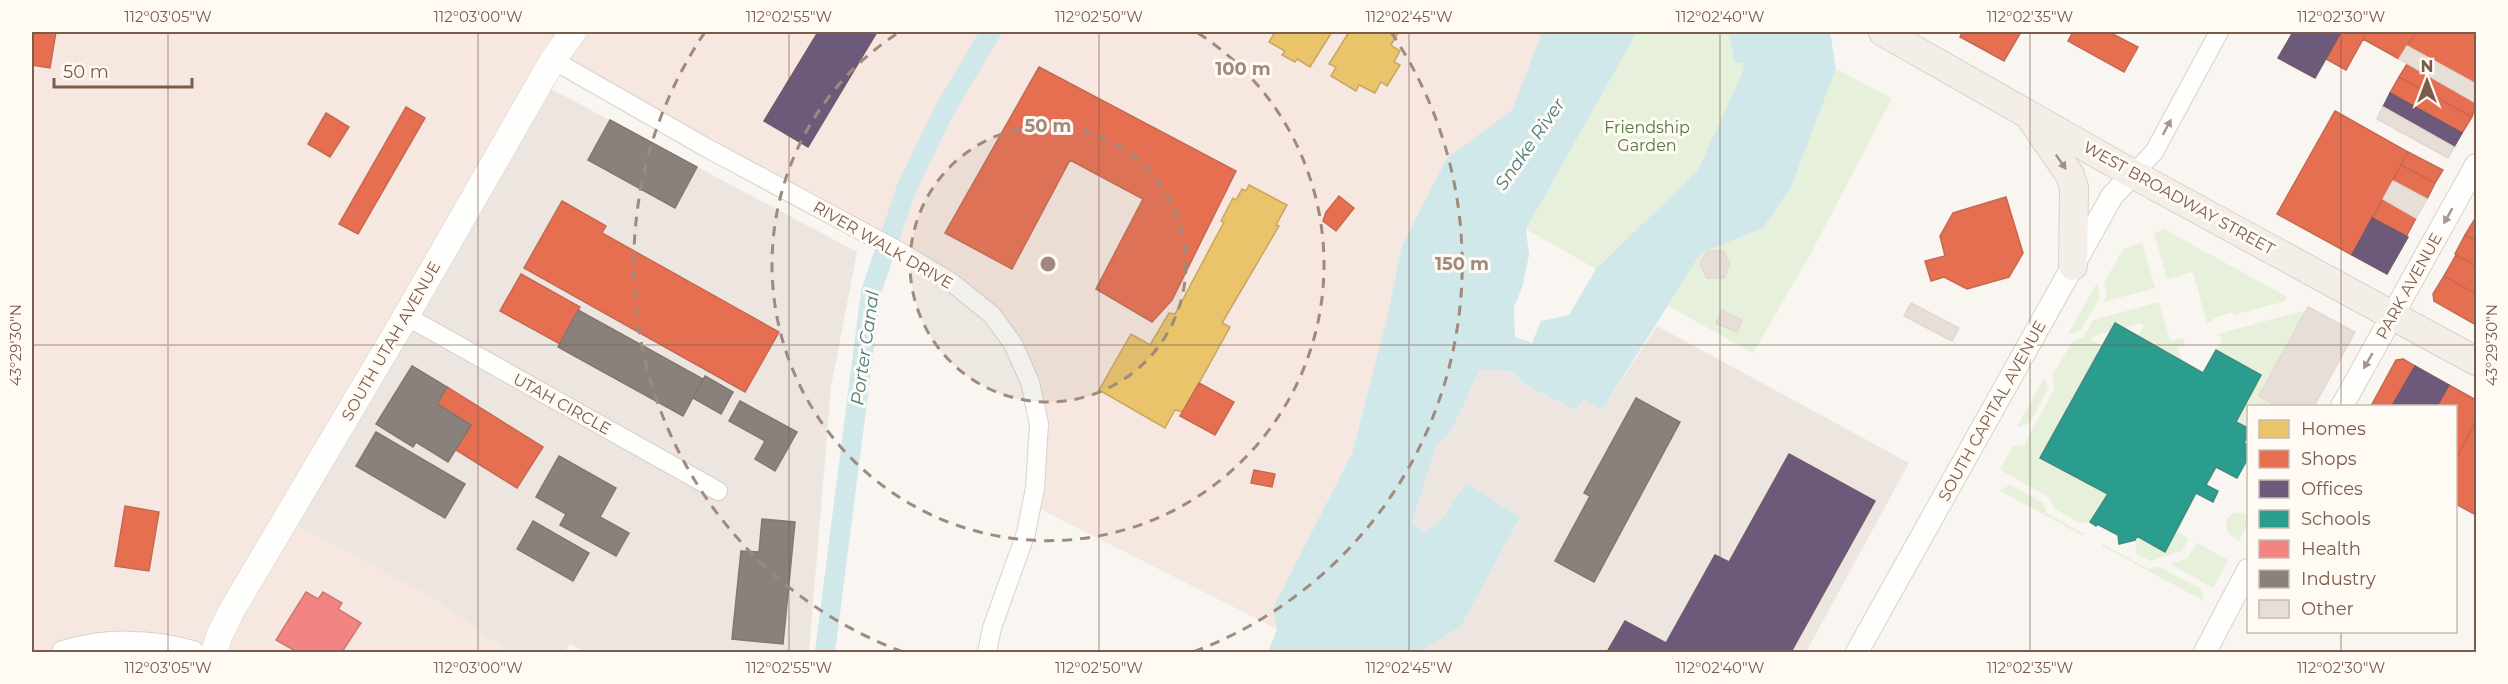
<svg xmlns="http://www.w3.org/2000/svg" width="2508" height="684" viewBox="0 0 2508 684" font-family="Montserrat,sans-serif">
<rect width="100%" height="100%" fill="#f9f5f0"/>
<!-- commercial -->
<path fill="#f6e8e1" d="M32 32H1542L1512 110 1447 158 1402 245 1386 322 1352 453 1273 608 1277 629 1032 505 1039 424 992 315 553 60 429 595 509 652H32Z"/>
<!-- industrial -->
<path fill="#ede5e0" d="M540 83 857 252 831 387 809 652H586L570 644 565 652H509L429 595 286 519Z
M1657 326 1909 463 1806 652H1424L1425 648 1461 625 1520 517 1466 483 1440 522 1425 532 1412 524 1436 446 1450 433 1480 370 1496 368 1519 376 1524 384 1576 410 1584 399 1602 410Z"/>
<!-- green -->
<path fill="#e7f0db" d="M1637 32H1728L1735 63 1742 62 1745 69 1698 170 1596 269 1526 229Z
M1836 69 1892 98 1811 253 1753 353 1668 306 1701 253 1763 228 1791 187Z
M2164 229 2287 297 2285 301 2234 315 2233 312 2213 318V321L2207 323 2193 272 2167 279 2154 233Z
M2142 243 2155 288 2103 302 2107 295 2104 283 2123 249Z
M2097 283 2100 297 2081 330 2068 334Z
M2159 302 2170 341 2183 338 2185 345 2179 347 2177 345 2182 360 2138 336 2144 325 2140 323 2123 328 2115 324 2111 331 2093 336 2091 340 2103 346 2041 458 2108 494 2090 522 2080 523 2055 509 2050 498 2000 470 2012 447 2024 445 2055 388 2052 376 2072 342 2083 338 2093 320Z
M2307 310 2259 395 2278 406H2248V428L2236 422 2261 375 2216 350 2222 340 2218 334Z
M2044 378 2048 389 2029 424 2017 427Z
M2011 485 2043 503 2047 513 2085 534 2083 536 1999 490Z
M2234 513H2243L2248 516V524L2239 541C2230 535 2224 531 2227 519Z
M2176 531 2189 539 2182 551 2150 561 2137 554 2135 540 2137 536Z
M2197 543 2228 560 2213 588 2170 564 2187 559Z
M2103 544 2148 569 2158 566 2201 589 2204 601 2102 546Z"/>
<!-- water -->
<path fill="#d0e8ea" d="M1542 32H1637L1526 229 1529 255 1522 288 1514 307 1515 337 1532 343 1541 321 1569 315 1596 269 1698 170 1744 69 1742 62 1735 63 1728 32H1830L1836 69 1791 187 1763 228 1701 253 1602 410 1584 399 1576 410 1524 384C1515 369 1496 368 1480 370L1450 433 1436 446 1412 524 1425 532 1440 522 1466 483 1520 517 1461 626 1425 648 1424 652H1268L1277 629 1273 608 1352 453 1386 322 1402 245 1447 158 1512 110Z"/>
<!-- homes -->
<path fill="#e9c46a" stroke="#c8a561" stroke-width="1.5" d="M1275 32H1332L1310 67 1297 59 1295 62 1282 55 1285 51 1269 42Z
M1349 32 1398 33 1391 45 1400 51 1394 62 1400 65 1387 86 1381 82 1375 93 1359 85 1356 91 1331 76 1336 67 1329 64Z
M1249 185 1287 205 1276 225 1279 226 1222 323 1230 327 1183 412 1175 410 1165 428 1099 390 1131 334 1150 345 1169 313 1175 314 1224 222 1221 221 1233 198 1236 200 1242 189 1246 191Z"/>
<!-- shops -->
<path fill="#e76f51" stroke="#c66950" stroke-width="1.5" d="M32 32H56L50 68 32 65Z
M1962 32H2021L2004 61 1960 37Z
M2073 32H2109L2138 47 2124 72 2068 41Z
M2341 32H2367L2346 70 2326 59Z
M2367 32H2416L2399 59 2363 39Z
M2416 32H2471L2476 34V84L2407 46Z
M2407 64 2476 103 2472 117 2399 77Z
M1039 67 1236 171 1172 300 1152 322 1096 289 1143 199 1070 160 1012 269 945 233Z
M2399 77 2472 117 2462 133 2390 93Z
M406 107 425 118 358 234 339 224Z
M2335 111 2408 152 2352 255 2277 214Z
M326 113 349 127 330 157 308 144Z
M2408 152 2443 170 2435 183 2401 165Z
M2401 165 2435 183 2427 199 2393 181Z
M1339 196 1354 208 1336 231 1323 221 1326 212Z
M2006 197 2023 253 2009 277 1967 289 1944 277 1931 281 1925 261 1945 256 1940 236 1953 213Z
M2383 199 2416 218 2406 237 2372 218Z
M562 201 606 226 602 233 779 332 745 392 524 268Z
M2476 217V241L2465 235Z
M2465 235 2476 241V266L2455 254Z
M2456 255 2476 266V294L2444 276Z
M521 274 580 307 560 344 500 311Z
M2444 276 2476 294V325L2434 301 2433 294Z
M2403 359 2415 366 2392 406H2371L2396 360Z
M1199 383 1234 402 1215 435 1180 416Z
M2449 385 2476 400V421L2456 459V406H2437Z
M447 387 543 447 517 488 456 450 471 425 437 404Z
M2476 421V510L2474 514 2456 504V459Z
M1254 470 1275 474 1272 487 1251 483Z
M125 506 159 512 149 571 115 566Z"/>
<!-- offices -->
<path fill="#6d597a" stroke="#715a6c" stroke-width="1.5" d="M818 32H877L808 147 764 121Z
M2293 32H2341L2315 78 2278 58Z
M2390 93 2462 133 2454 147 2383 107Z
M2372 218 2408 237 2387 274 2352 255Z
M2415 366 2449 385 2437 406H2392Z
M1789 454 1875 501 1791 652H1607L1625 621 1666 643 1715 555 1729 562Z"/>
<!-- schools -->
<path fill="#2a9d8f" stroke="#428a7b" stroke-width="1.5" d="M2115 323 2203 373 2216 350 2261 375 2236 422 2248 428V435L2244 443 2248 445V458L2237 478 2216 467 2206 485 2218 491 2213 502 2196 493 2165 552 2137 536 2135 540 2119 544 2118 535 2097 524 2096 526 2090 522 2108 494 2040 458Z"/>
<!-- health -->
<path fill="#f28482" stroke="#ce7872" stroke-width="1.5" d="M306 592 318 599 323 592 342 603 338 609 361 623 342 652H297L276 640Z"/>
<!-- industry -->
<path fill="#8a817c" stroke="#85766e" stroke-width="1.5" d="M610 120 697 167 675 208 588 160Z
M578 310 703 379 683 416 558 347Z
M412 366 447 387 437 404 471 425 448 462 416 442 413 447 376 424Z
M705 376 733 392 721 414 693 398Z
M1636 398 1680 422 1594 582 1555 561 1590 496 1584 493Z
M740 401 797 432 775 471 755 459 765 441 729 421Z
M376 432 465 484 445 518 356 466Z
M559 456 616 488 600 517 629 533 616 556 560 525 566 514 536 497Z
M762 519 795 522 783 644 732 639 741 551 759 552Z
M533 521 589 553 573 581 517 549Z"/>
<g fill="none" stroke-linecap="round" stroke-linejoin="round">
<!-- canal -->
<path stroke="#d0e8ea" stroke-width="20" d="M825 652 871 292 907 187 945 109 991 32"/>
</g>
<!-- building -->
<path fill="#e6ded7" stroke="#e2d8d2" stroke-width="1.5" d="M2407 46 2476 84V103L2399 59Z
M2383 107 2454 147 2448 158 2377 119Z
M2393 181 2427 199 2416 218 2383 199Z
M1707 251H1723L1730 264 1724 278H1707L1700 264Z
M1911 303 1959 328 1952 341 1904 316Z
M2308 307 2355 332 2314 406H2278L2259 396Z
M1722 310 1742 320 1737 332 1716 323Z"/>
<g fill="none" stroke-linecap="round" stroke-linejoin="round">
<defs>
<path id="minor" d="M553 60 707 148 906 255 951 282 992 315 1013 344 1030 382 1039 424 1035 488 1026 533 992 628 987 652
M2133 174 2154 152 2219 32
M406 316 718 491"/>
<path id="tertiary" d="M2342 406 2476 165
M63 652C104 639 152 640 193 652
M1857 652 2112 196 2133 174
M2205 652 2248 570"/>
<path id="secondary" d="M214 652 220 634 232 610 406 316 553 60 573 32"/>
<path id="primary" d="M1883 32 2133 174 2476 361
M2032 120 2070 175 2074 188 2073 266"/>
</defs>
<!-- minor casing -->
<use href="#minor" stroke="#d7d1cb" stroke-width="20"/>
<!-- tertiary casing -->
<use href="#tertiary" stroke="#d7d1cb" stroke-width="24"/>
<!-- secondary casing -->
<use href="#secondary" stroke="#d9d2cb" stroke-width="27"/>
<!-- primary casing -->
<use href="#primary" stroke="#dad1cc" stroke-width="30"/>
<!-- minor -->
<use href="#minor" stroke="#fefefd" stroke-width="18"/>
<!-- tertiary -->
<use href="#tertiary" stroke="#fefefd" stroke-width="22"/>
<!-- secondary -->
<use href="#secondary" stroke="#fefefd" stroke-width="26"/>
<!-- primary -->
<use href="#primary" stroke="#f3eee8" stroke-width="28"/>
</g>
<!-- one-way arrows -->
<defs><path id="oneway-solid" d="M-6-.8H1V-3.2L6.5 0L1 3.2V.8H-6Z" transform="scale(1.5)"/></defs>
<g fill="#a8958b">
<use href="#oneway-solid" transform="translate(2167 127) rotate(-62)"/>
<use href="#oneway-solid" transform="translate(2448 216) rotate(119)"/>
<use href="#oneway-solid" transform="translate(2368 361) rotate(120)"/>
</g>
<use fill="#a48f83" href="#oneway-solid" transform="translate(2061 162) rotate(55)"/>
<!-- ticks -->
<path fill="none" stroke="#7a5c4d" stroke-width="1.5" stroke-opacity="0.45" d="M168 32V652M478 32V652M789 32V652M1099 32V652M1409 32V652M1720 32V652M2030 32V652M2341 32V406M32 345H2476M2341 632V652"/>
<!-- distance rings -->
<circle cx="1048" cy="264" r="138" fill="#9f8a7d" fill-opacity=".12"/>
<g fill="none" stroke="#9f8a7d" stroke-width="3" stroke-dasharray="10 8">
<circle cx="1048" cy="264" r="138"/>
<path d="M1198 33A276 276 0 1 1 898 33"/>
<path d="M903 652A414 414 0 0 1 705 32M1391 32A414 414 0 0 1 1193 652"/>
</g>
<g text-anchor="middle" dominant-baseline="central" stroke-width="6" stroke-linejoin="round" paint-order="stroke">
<!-- park labels -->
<g font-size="16" fill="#537a41" stroke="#fffaf3">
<text x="1647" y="127">Friendship<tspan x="1647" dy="18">Garden</tspan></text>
</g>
<!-- street labels -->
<g font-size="16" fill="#7a5c4d" stroke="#fffaf3">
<text transform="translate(2179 198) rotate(29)">WEST BROADWAY STREET</text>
<text transform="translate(883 245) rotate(30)">RIVER WALK DRIVE</text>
<text transform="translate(2409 286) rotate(-61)">PARK AVENUE</text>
<text transform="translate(391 341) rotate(-60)">SOUTH UTAH AVENUE</text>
<text transform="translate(562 404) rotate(29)">UTAH CIRCLE</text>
<text transform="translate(1992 411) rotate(-61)">SOUTH CAPITAL AVENUE</text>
</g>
<!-- water labels -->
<g font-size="18" font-style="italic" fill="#437c86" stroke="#fffaf3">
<text transform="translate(1530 144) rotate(-55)">Snake River</text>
<text transform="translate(865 348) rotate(-82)">Porter Canal</text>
</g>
</g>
<circle cx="1048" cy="264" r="9" fill="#9f8a7d" stroke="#fffaf3" stroke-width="3"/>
<g font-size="18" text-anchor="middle" font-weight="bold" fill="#9f8a7d" stroke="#fffaf3" stroke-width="6" stroke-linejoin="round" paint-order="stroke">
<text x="1243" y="75">100 m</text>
<text x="1048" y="132">50 m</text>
<text x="1462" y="270">150 m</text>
</g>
<!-- border -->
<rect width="2508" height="684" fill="none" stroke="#fffaf3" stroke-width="66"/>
<!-- legend -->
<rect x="2247" y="405" width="210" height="228" fill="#fffaf3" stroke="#cabbb1" stroke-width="1.5"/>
<rect x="2259" y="420" width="30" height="18" fill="#e9c46a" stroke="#cabbb1" stroke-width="1.5"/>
<text x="2301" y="435" font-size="18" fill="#7a5c4d">Homes</text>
<rect x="2259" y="450" width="30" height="18" fill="#e76f51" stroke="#cabbb1" stroke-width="1.5"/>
<text x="2301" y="465" font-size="18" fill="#7a5c4d">Shops</text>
<rect x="2259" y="480" width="30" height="18" fill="#6d597a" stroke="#cabbb1" stroke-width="1.5"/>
<text x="2301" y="495" font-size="18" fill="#7a5c4d">Offices</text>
<rect x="2259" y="510" width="30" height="18" fill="#2a9d8f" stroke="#cabbb1" stroke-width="1.5"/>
<text x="2301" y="525" font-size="18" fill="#7a5c4d">Schools</text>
<rect x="2259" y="540" width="30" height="18" fill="#f28482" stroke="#cabbb1" stroke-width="1.5"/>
<text x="2301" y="555" font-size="18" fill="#7a5c4d">Health</text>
<rect x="2259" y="570" width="30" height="18" fill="#8a817c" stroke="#cabbb1" stroke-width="1.5"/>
<text x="2301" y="585" font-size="18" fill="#7a5c4d">Industry</text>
<rect x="2259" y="600" width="30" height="18" fill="#e6ded7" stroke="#cabbb1" stroke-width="1.5"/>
<text x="2301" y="615" font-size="18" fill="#7a5c4d">Other</text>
<!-- north arrow -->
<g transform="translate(2427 81)" stroke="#fffaf3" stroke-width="4.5" paint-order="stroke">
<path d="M0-4.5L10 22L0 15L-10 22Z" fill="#7a5c4d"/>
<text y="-9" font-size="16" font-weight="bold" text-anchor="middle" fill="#7a5c4d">N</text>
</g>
<!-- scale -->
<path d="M54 78v9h138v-9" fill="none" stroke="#7a5c4d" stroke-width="3"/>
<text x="63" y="78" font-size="18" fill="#7a5c4d" stroke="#fffaf3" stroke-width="4.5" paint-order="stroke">50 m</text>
<rect x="33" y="33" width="2442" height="618" fill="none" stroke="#7a5c4d" stroke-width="2"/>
<g font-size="15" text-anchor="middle" fill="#7a5c4d">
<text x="168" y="22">112°03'05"W</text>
<text x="478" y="22">112°03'00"W</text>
<text x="789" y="22">112°02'55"W</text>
<text x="1099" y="22">112°02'50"W</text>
<text x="1409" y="22">112°02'45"W</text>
<text x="1720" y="22">112°02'40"W</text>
<text x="2030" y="22">112°02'35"W</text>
<text x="2341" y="22">112°02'30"W</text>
<text transform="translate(16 345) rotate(-90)" y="5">43°29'30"N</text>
<text transform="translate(2492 345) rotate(-90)" y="5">43°29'30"N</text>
<text x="168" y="673">112°03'05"W</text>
<text x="478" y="673">112°03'00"W</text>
<text x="789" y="673">112°02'55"W</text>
<text x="1099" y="673">112°02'50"W</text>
<text x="1409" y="673">112°02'45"W</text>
<text x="1720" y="673">112°02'40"W</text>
<text x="2030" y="673">112°02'35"W</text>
<text x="2341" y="673">112°02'30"W</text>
</g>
</svg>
